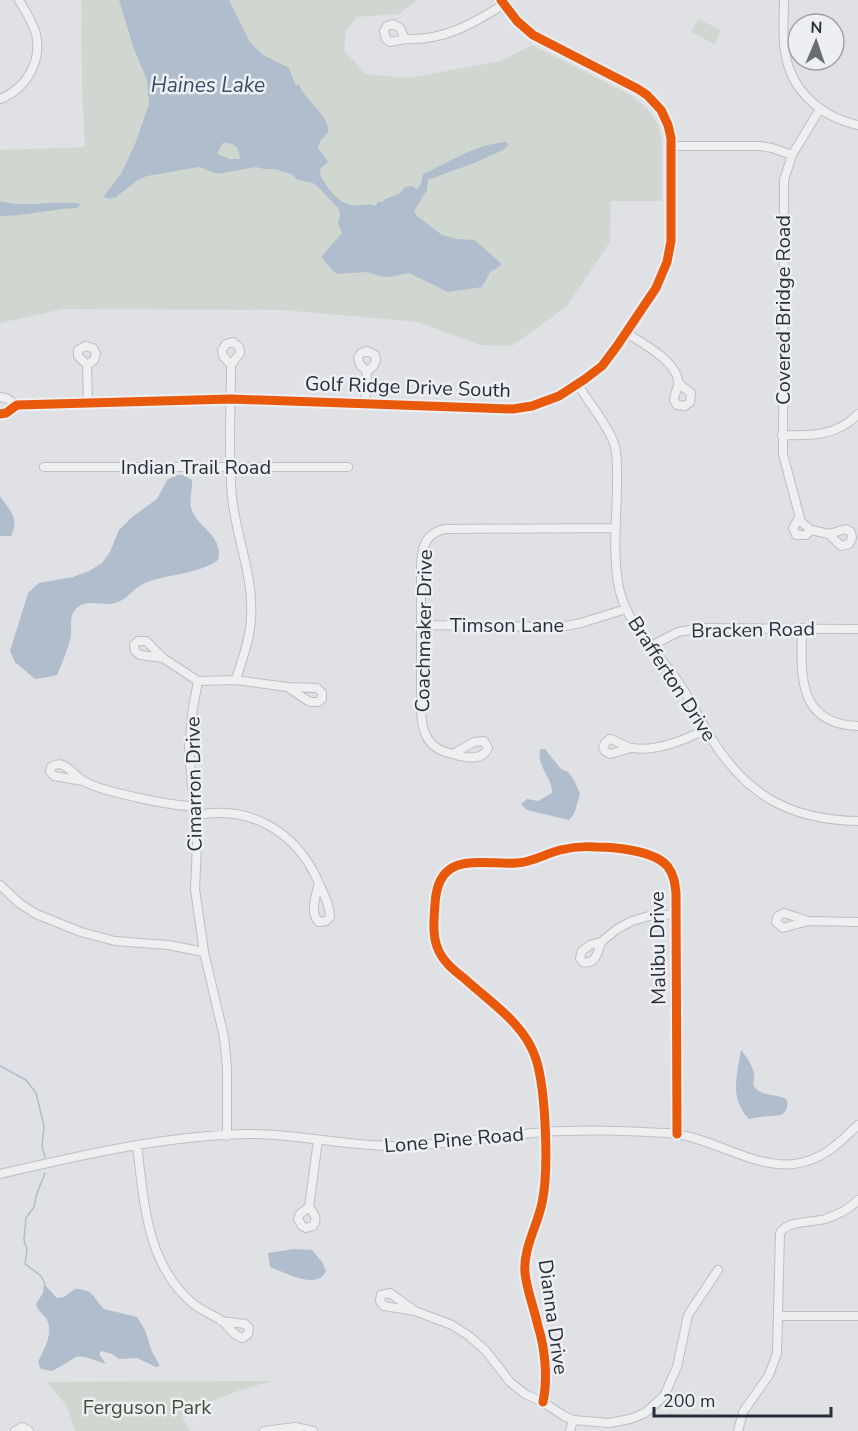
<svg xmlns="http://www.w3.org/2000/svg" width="858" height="1431" viewBox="0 0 858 1431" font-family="'Nunito Sans',sans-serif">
<rect width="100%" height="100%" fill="#dfe1e4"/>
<!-- green -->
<path fill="#d0d7d0" d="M81 0H417L399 14 357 17 346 31 344 51 366 74 408 78 501 61 532 45 631 95 649 111 658 125 662 141V201H611L610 242 567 306 512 346 480 345 418 322 283 310 63 309 0 323V150L85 147 82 83Z
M698 19 721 30 714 44 691 32Z
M273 1381C240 1389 211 1400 182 1416L190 1431H75L66 1405 47 1382Z"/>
<!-- water -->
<path fill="#b0bdcc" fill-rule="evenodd" d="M119 0H229L250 42 263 55 289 68 296 86 299 84C303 100 330 114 328 132L320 141 318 148 328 162 321 168 320 174C325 185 337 203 351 205 360 207 368 202 375 206L378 202H383L385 199 399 194 405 187 412 186 417 189 421 184 423 174C450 162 475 144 506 142L508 145 503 150 474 163 428 180 427 190 414 211 417 216 442 235 457 239 474 240 501 263 500 266 490 272 482 287 448 292 409 273 389 277 380 276 367 272 338 274 333 271 321 257 342 233 338 224 340 215 338 208 321 190 313 183 298 180 291 174 275 169H264L256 167 218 174 199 167 147 176 138 180 116 197 110 199 103 197 121 174 135 144 149 104 147 80 134 49ZM223 143C234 142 240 147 240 159H230L217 154Z
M0 201C26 209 54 199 81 204L77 208C53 209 28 215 4 216H0Z
M176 475H183L192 480C193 489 189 499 191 508 198 529 224 535 218 560 199 574 168 574 145 583 132 588 128 600 115 603 101 607 83 596 73 613 69 620 73 632 70 640 67 652 62 663 57 675 54 676 37 679 35 679L15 662 10 651 28 593 39 583 73 577 89 571 102 563 110 552 119 530 132 517 157 499 167 480Z
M0 496C10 511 20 518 11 536H0Z
M540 749H545L561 769 568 772 574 780 580 794 574 814 569 820 527 810 521 804 527 799 538 801 552 793C553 778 537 769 540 749Z
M741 1050C748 1058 758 1073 753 1084 759 1098 775 1092 787 1100 789 1114 782 1116 769 1116 763 1116 756 1118 749 1119 729 1099 737 1074 741 1050Z
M294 1249 312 1250 322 1262 326 1271C318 1291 284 1272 270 1267L268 1253Z
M44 1284 57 1298 64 1297 75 1289C94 1289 93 1298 104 1309L137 1317 145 1330 152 1352 160 1366 156 1367 137 1358 119 1359 112 1354 101 1351 99 1354 106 1364C69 1351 83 1356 52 1371L41 1369 38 1362C43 1350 54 1335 47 1320 44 1314 38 1312 36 1304L43 1293Z"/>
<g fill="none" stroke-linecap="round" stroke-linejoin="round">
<!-- stream -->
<path stroke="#b0bdcc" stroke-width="1.5" d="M0 1066 26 1080 36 1093 44 1126 42 1147 45 1157
M45 1284 41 1276 25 1264 27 1250 24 1240 26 1218 34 1207 36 1196 45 1173"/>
<defs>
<path id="minor" d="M784 0C784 17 782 34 785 51 790 90 821 117 858 125
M405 39 390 42 386 39 384 31 387 26 393 24 400 28 405 39C443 41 473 24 504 4
M0 99C26 89 42 62 36 34 33 22 25 11 19 0
M820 109 792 155 784 180 783 454 801 522 811 530 829 534 841 546 849 544 852 538 851 532 846 529 829 534
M672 146H760L772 148 792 155
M626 333C641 342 676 361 678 381 679 388 674 393 674 400L677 405 685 406 690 402 691 393 678 383
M87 365 78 356V350L85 346 93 348 96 354 94 360 87 365 88 403
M231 365 223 356 222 350 226 344 233 342 239 347 240 353 231 365C231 408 228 453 232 497 236 537 254 577 251 618 250 639 242 660 236 680
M578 385C589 403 606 422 614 443 618 455 617 470 617 483 617 517 612 554 619 588 627 625 656 650 677 680 690 698 699 719 711 738 747 796 791 820 858 821
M0 397 6 398 17 405
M365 404 367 371C373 367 378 363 375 355L367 351 361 353 358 358 360 365 367 371
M0 414 6 413 17 405 231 399 513 409 532 406 559 396 585 379 602 366 617 346 656 288 667 262 671 241V138L668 125 661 110 647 95 638 89 533 35 517 21 501 0
M782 435C811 436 837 436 858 414
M44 467H348
M799 518 793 528 796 535H806L811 530
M422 625 560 627 581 623 626 609
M802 628C801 675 797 724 858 726
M651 646 678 632 702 628 858 629
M163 658 140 655 135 651 134 645 138 641H146L163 658 198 681
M198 681 193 708 189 746 192 787 198 823 195 889 204 952 224 1037 227 1068V1136
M198 681 236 680 287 687 310 702H318L322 699V693L317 688 287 687
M631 748 610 754 605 751 603 747 606 742 610 739C618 741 625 747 632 748 657 752 685 740 706 729
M453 754C465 758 482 761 488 748L484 741 474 742 453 754C429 750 422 734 421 711V564C422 546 426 533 445 529L616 528
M83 781 54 776 50 772 51 767C64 758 72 774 82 780 97 791 176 807 195 806
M197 815C251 805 296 832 318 881 323 893 330 904 330 917L326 921 319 922C309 914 316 895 319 883
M0 885 19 903 36 914 81 932 115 941 168 945 204 952
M808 921 784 913 778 916 776 922 783 928 808 921 858 922
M601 942C598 952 596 965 583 962L580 958 582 951 590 945 601 942 617 929 632 921 649 916 676 914
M137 1145C144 1201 146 1262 191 1302 200 1310 212 1314 222 1321 230 1327 233 1336 243 1338L248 1334 249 1328 245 1324 221 1321
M0 1174C82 1155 166 1135 251 1134 301 1134 350 1147 400 1146 448 1145 496 1136 544 1132 585 1129 626 1131 667 1133 725 1137 774 1190 831 1149 841 1142 849 1133 858 1125
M309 1207 300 1214 298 1219 302 1226 306 1228 313 1226C319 1218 313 1213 309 1207L318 1140
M415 1311 384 1306 380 1301 381 1295 390 1293 415 1311 452 1325 469 1336 486 1351 510 1382 525 1394 543 1402 564 1416 573 1420 609 1423 630 1419 645 1413 664 1396 677 1367 688 1315 718 1270
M779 1316H858
M543 1402C548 1379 545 1348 538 1326 534 1308 527 1291 525 1273 523 1248 537 1227 542 1203 549 1171 546 1091 536 1059 525 1024 491 1003 465 979 455 971 443 962 438 949 432 936 434 918 435 904 438 850 478 865 517 863 533 862 545 854 560 850 572 847 584 846 596 847 616 847 656 851 668 867 674 875 675 884 676 893L677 1134
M15 1431 22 1427 29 1431
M264 1431 295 1427 313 1431
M570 1431 573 1420
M738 1431 743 1412 769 1375 777 1353 780 1233C788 1220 811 1223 825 1219 837 1215 849 1210 858 1200"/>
</defs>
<!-- minor casing -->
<use href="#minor" stroke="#bdbfc2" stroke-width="10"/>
<!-- minor -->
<use href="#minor" stroke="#eeeff1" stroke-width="8"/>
<defs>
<path id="cycleway" d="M0 414 6 413 17 405 231 399 513 409 532 406 559 396 585 379 602 366 617 346 656 288 667 262 671 241V138L668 125 661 110 647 95 638 89 533 35 517 21 501 0
M543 1402C548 1379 545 1348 538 1326 534 1308 527 1291 525 1273 523 1248 537 1227 542 1203 549 1171 546 1091 536 1059 525 1024 491 1003 465 979 455 971 443 962 438 949 432 936 434 918 435 904 438 850 478 865 517 863 533 862 545 854 560 850 572 847 584 846 596 847 616 847 656 851 668 867 674 875 675 884 676 893L677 1134"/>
</defs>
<!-- cycleway casing -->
<use href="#cycleway" stroke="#edeff3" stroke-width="13"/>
<!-- cycleway -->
<use href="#cycleway" stroke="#e8590c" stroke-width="9"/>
</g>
<g text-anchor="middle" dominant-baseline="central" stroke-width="5" stroke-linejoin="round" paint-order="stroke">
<!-- street labels -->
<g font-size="20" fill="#292f3a" stroke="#edeff3">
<text transform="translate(783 310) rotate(-90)">Covered Bridge Road</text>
<text transform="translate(408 387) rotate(2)">Golf Ridge Drive South</text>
<text x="196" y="467">Indian Trail Road</text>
<text x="507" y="625">Timson Lane</text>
<text transform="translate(753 630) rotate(-1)">Bracken Road</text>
<text transform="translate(424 631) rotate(-89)">Coachmaker Drive</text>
<text transform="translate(672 679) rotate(57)">Brafferton Drive</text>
<text transform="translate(194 784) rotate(-91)">Cimarron Drive</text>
<text transform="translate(658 948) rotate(-91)">Malibu Drive</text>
<text transform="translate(454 1140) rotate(-5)">Lone Pine Road</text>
<text transform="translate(553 1317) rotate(82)">Dianna Drive</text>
</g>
<!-- park labels -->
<g font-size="20" fill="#3d5438" stroke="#edeff3">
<text x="147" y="1407">Ferguson Park</text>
</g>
<!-- water labels -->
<g font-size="21" font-style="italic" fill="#384d69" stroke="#edeff3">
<text x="208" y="85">Haines Lake</text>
</g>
</g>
<!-- north arrow -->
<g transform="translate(816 42) rotate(2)"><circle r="28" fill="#edeff3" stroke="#9fa2a9" stroke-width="1.5"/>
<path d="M0-4.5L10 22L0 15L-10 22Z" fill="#696d76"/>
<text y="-9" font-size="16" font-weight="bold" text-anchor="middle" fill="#292f3a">N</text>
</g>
<!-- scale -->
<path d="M654 1407v9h177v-9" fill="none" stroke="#292f3a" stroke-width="3"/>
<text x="663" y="1407" font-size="18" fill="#292f3a" stroke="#edeff3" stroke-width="4.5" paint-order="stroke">200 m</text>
</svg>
